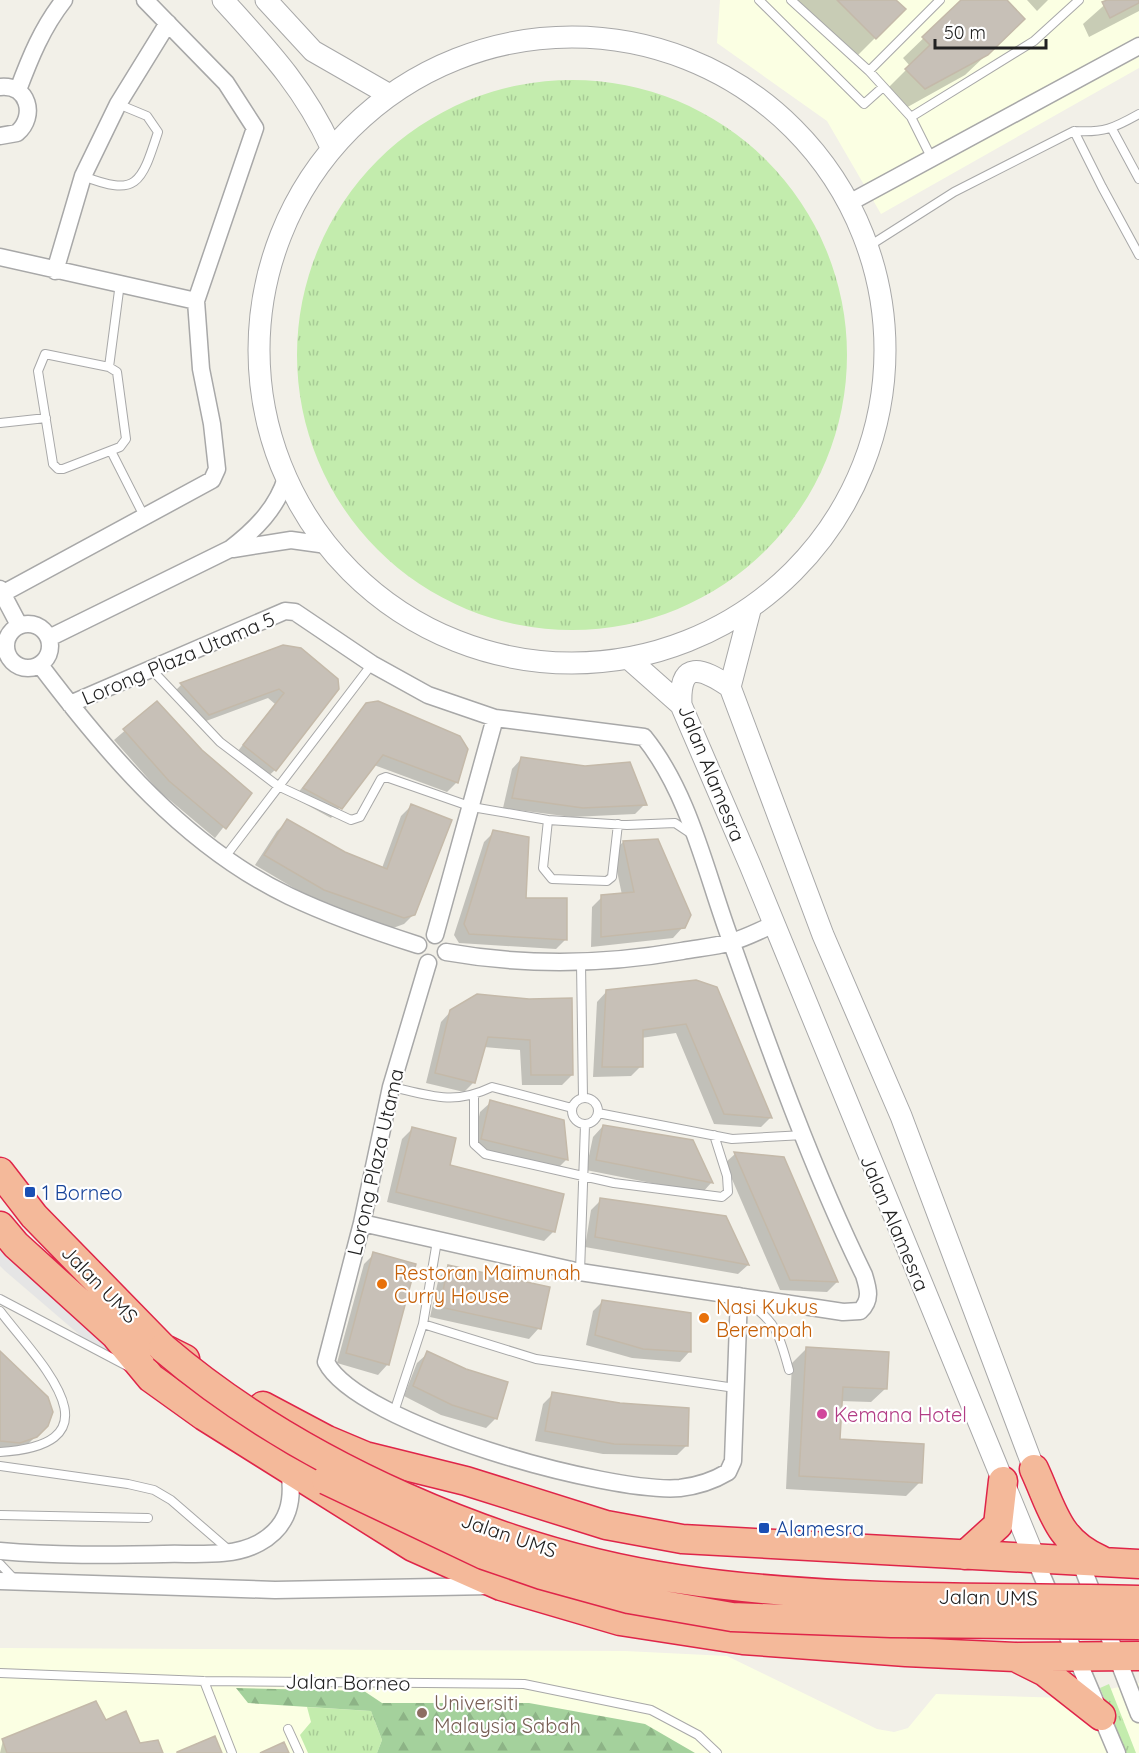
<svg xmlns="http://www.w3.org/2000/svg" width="1139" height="1753" viewBox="0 0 1139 1753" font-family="Quicksand,sans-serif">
<defs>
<pattern id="grass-tufts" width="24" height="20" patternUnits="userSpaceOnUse" patternTransform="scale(1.5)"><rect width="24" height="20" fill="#c3ecad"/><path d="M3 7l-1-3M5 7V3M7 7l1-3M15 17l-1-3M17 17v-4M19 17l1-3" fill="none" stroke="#a7ca95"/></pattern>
<pattern id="forest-firs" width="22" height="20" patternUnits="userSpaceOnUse" patternTransform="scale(1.5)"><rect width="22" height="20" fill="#a4d19c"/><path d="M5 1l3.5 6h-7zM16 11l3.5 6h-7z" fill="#8db386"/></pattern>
</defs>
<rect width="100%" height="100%" fill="#f2f0e8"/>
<!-- education -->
<path fill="#fbffe3" d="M720 0H1139V68L881 214 827 121 717 43Z
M0 1648 625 1651 727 1656 877 1729 894 1732 908 1728 936 1694 1066 1698 1139 1683V1753H0Z"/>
<!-- grass -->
<path fill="url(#grass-tufts)" d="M297 355a275 275 0 1 1 550 0a275 275 0 1 1-550 0Z
M1109 1684 1136 1753H1126L1100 1688Z
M307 1707 371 1711 382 1740 377 1753H308L300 1735 311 1722Z"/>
<!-- forest -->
<path fill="url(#forest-firs)" d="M236 1688 364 1691 382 1703H529L645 1724 695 1753H377L382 1740 371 1711 248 1703Z"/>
<!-- parking -->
<path fill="#e5e5e5" d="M0 1239 123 1359 109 1360 4 1270 0 1266Z"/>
<!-- shadow -->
<path fill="#0003" d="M796 0H894L904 9 855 58Z
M963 0H1005L1003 39 965 75 904 109 886 90 910 66 903 58Z
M1027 0H1048L1037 11Z
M1110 0H1139V11L1089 37 1083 24Z
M283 647 300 649 275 770 264 780 234 756 275 704 268 698 198 724 171 695 181 685Z
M157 703 201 751 250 793 215 838 159 791 114 740Z
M367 704 457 782 447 792 374 765 331 818 294 798Z
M522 758 645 804 635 814 572 817 503 808 512 769Z
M411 806 414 914 404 924 393 928 314 900 255 865 277 831 288 821 344 853 382 868 401 816Z
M494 832 525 900 566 939 556 949 459 943 454 935 484 842Z
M623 842 683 927 673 938 591 947 592 907 602 897 622 895 613 852Z
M696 982 771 1117 761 1127 714 1124 676 1033 641 1038V1066L631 1076 593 1077 597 1002 607 991Z
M529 1000 572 1075 562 1085H522L520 1050 484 1047 474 1082 464 1092 426 1083 441 1022 451 1011Z
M491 1102 563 1121 566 1160 556 1170 472 1149 480 1112Z
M603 1126 692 1141 711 1183 702 1193 586 1170 593 1137Z
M412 1129 448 1166 554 1231 544 1241 387 1202 402 1139Z
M735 1154 783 1158 837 1282 827 1292 780 1290 725 1163Z
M601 1200 748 1265 738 1274 585 1247 591 1210Z
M374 1254 388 1364 378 1375 337 1363 364 1264Z
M449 1267 539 1328 529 1339 430 1317 439 1277Z
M603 1301 690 1351 680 1362 632 1358 586 1345 593 1311Z
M806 1349 885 1389 871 1402 840 1401 838 1440 920 1482 906 1496 786 1489 792 1363Z
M0 1353 36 1436 25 1447 0 1452Z
M428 1353 496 1418 486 1428 441 1415 404 1396 417 1363Z
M553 1394 687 1445 677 1455 603 1454 535 1441 543 1404Z
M105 1721 139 1745 161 1753H0L3 1740Z"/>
<!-- building -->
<path fill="#c7c0b7" stroke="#c4b9a9" stroke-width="1.5" d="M837 0H896L906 9 876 39Z
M961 0H1007L1025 19 988 55 925 89 905 69 930 45 922 37Z
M1107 0H1139V3L1110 18 1102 2Z
M283 645 301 648 338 679 339 689 276 771 243 745 284 693 279 689 209 715 180 683Z
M157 701 202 750 252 793 226 829 169 781 123 729Z
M378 701 460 736 468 749 458 783 383 755 342 809 303 788 366 703Z
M521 757 585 766 630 762 647 805 583 808 512 798Z
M411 804 452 820 415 915 404 918 324 890 264 855 287 819 345 852 387 869Z
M493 830 529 837 526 898H567V940L469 934 464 924Z
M658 839 691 915 685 928 601 937V895L634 892 623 841Z
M696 980 717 987 772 1118 724 1114 686 1024 643 1030V1067H602L606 990Z
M477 994 529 999 572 998 573 1075H531L530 1040 488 1037 475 1083 435 1073 450 1010Z
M490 1100 564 1120 568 1160 481 1139Z
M603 1125 693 1140 713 1183 596 1160Z
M412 1127 456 1138 450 1165 564 1194 555 1232 396 1192Z
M734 1152 784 1157 838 1282 790 1280Z
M600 1198 726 1216 749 1265 595 1237Z
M373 1252 416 1264 389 1365 346 1353Z
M448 1265 550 1287 541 1329 440 1307Z
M602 1300 691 1313V1352L643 1349 595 1335Z
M806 1347 889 1352 887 1389 843 1387 840 1439 924 1444 922 1483 799 1476Z
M0 1351 48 1397 53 1412 48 1426 37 1437 20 1443 0 1441Z
M427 1351 466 1369 508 1382 497 1419 452 1405 413 1386Z
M552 1392 620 1403 689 1408 688 1446 614 1444 545 1431Z
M96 1701 106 1720 126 1711 140 1743 158 1740 163 1753H7L2 1739Z
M215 1736 222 1753H177V1752Z
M284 1742 289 1753H260Z"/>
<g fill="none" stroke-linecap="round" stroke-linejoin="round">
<defs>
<path id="service" d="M759 0 864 104 883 87
M791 0 869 71 911 117 931 157
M869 71 940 0
M911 117 1034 41 1079 0
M1112 129 1139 179
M1074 131 1102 187 1139 255
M83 176C137 197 141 184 158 132L147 116 118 104
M866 248 954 192 1074 131C1104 133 1114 128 1139 114
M45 354 109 367 117 372 126 439 120 447 63 469H58L53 464 38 371Z
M109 367 120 283
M0 423 46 418
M111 451 145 518
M151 669 220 742 278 786 351 820 360 817 381 779 386 777 472 807 548 820 627 825 675 823 690 833
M548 820 543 868 552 879 607 881 612 877 618 824
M225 857 372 664
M581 963 583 1098
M391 1087C432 1095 452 1106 492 1087L572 1108
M474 1095V1144L485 1154 614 1183 722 1197 728 1192 727 1176 714 1135
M572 1111a13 13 0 1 1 26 0a13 13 0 1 1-26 0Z
M598 1113 732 1139 804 1135
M580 1272 585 1125
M0 1299 129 1367
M747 1302C778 1323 779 1335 789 1370
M0 1311C37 1360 126 1444 0 1452
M423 1324 536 1359 735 1388
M394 1412 423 1324 437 1241
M0 1466 128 1484 154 1490 171 1500 230 1551
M0 1515 148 1518
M0 1564 16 1581
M0 1673 204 1681 524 1684 651 1710 698 1735 717 1753
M204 1681 232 1753
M288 1729 299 1753"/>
<path id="minor" d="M0 87C28 84 37 116 17 133L0 136
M18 90C30 58 42 28 64 0
M849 203 1139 46
M0 257 196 301
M55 271 83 176 118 104 168 23
M233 549 291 540 327 545
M0 589 19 625
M0 595 212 480 217 469 212 424 201 369 196 301 255 128 226 83 145 0
M6 646a22 22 0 1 1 44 0a22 22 0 1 1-44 0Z
M49 638 230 549C255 530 277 508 286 478
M40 665C108 755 185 846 289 896 331 916 374 931 418 945
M70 704 285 611 295 612 372 664 428 695 495 718 644 737C690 794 706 874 731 941 770 1051 813 1171 864 1275 868 1288 872 1300 860 1311L843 1312 580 1272 362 1223
M435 935 495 718
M446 952C525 966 603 965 682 951 698 948 715 947 731 942 746 938 760 930 773 925
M428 963 391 1087 362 1223 326 1362C358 1425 611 1494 680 1488 697 1486 713 1481 728 1472L733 1461 739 1296
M0 1551C55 1556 109 1555 164 1554 195 1553 231 1558 259 1543 290 1526 294 1499 289 1469
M1035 1559 1117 1753
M1080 1561 1139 1714
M0 1581 275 1590 491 1586"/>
<path id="tertiary" d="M223 0C267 49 303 86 331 147
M266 0 313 51 388 94
M259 350a313 313 0 1 1 626 0a313 313 0 1 1-626 0Z
M629 659 681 705
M730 687 750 610
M1034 1469 901 1116 823 935 730 687C702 668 679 659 681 705L750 865 1035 1559"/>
<path id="trunk" d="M0 1172 34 1216 163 1348 185 1359
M0 1226 16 1245 132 1350
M117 1337 151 1378 204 1416 413 1547 501 1586 620 1621 743 1640 906 1652 1015 1657 1045 1672 1101 1716
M263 1406 327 1440 365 1456 466 1481 606 1525 682 1539 1139 1564
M1034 1469C1053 1510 1057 1541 1101 1560
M965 1555 998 1525 1003 1481
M1018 1657 1139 1656"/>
</defs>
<!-- service casing -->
<use href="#service" stroke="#a8a8a8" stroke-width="10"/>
<!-- minor casing -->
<use href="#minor" stroke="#a8a8a8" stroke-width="19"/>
<!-- tertiary casing -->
<use href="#tertiary" stroke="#a8a8a8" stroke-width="23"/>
<!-- trunk casing -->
<use href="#trunk" stroke="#df2549" stroke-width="31"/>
<!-- service -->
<use href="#service" stroke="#fff" stroke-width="8"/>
<!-- minor -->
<use href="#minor" stroke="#fff" stroke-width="16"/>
<!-- tertiary -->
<use href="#tertiary" stroke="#fff" stroke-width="21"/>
<!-- trunk -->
<use href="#trunk" stroke="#f4b99a" stroke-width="28"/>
<defs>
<path id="trunk-bridge" d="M163 1348C299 1464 501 1553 678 1579 830 1602 986 1596 1139 1600
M326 1480 484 1555 542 1575 629 1599 732 1617 891 1623 1139 1625"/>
</defs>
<!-- trunk-bridge casing -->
<use href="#trunk-bridge" stroke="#df2549" stroke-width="31" stroke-linecap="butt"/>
<!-- trunk-bridge -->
<use href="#trunk-bridge" stroke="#f4b99a" stroke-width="28"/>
</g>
<!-- markers -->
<g fill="#1a4fb4" stroke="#fff" stroke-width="2">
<rect x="24" y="1186" width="12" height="12" rx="3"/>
<rect x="758" y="1522" width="12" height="12" rx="3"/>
</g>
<g fill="#e8710a" stroke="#fff" stroke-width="2">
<circle cx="382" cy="1284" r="6"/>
<circle cx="704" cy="1318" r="6"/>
</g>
<circle fill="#d1479c" stroke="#fff" stroke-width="2" cx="822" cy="1414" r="6"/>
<circle fill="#8d6e63" stroke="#fff" stroke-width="2" cx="422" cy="1713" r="6"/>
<g text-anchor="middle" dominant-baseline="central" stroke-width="4.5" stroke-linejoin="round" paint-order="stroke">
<!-- street labels -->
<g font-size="20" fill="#212121" stroke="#fff">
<text transform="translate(178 658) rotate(-23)">Lorong Plaza Utama 5</text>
<text transform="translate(712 773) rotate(68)">Jalan Alamesra</text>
<text transform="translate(375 1162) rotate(-77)">Lorong Plaza Utama</text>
<text transform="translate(895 1223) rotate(67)">Jalan Alamesra</text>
<text transform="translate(100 1284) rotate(46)">Jalan UMS</text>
<text transform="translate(509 1535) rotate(19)">Jalan UMS</text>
<text transform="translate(988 1597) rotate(1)">Jalan UMS</text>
<text transform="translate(348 1682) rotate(1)">Jalan Borneo</text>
</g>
<!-- transit labels -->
<g font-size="20" fill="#164399" stroke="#fff" text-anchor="start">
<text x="42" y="1192">1 Borneo</text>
<text x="776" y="1528">Alamesra</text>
</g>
<!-- food labels -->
<g font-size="20" fill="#c56008" stroke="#fff" text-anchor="start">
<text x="394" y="1272">Restoran Maimunah<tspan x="394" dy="23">Curry House</tspan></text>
<text x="716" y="1306">Nasi Kukus<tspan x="716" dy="23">Berempah</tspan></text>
</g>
<!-- hotel labels -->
<g font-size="20" fill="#b23c85" stroke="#fff" text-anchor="start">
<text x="834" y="1414">Kemana Hotel</text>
</g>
<!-- education labels -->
<g font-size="20" fill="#785e54" stroke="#fff" text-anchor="start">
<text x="434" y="1702">Universiti<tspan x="434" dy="23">Malaysia Sabah</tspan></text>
</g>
</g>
<!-- scale -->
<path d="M935 39v9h111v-9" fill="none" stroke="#212121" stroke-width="3"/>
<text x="944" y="39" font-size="18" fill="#212121" stroke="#ffffff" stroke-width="4.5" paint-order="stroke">50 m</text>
</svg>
